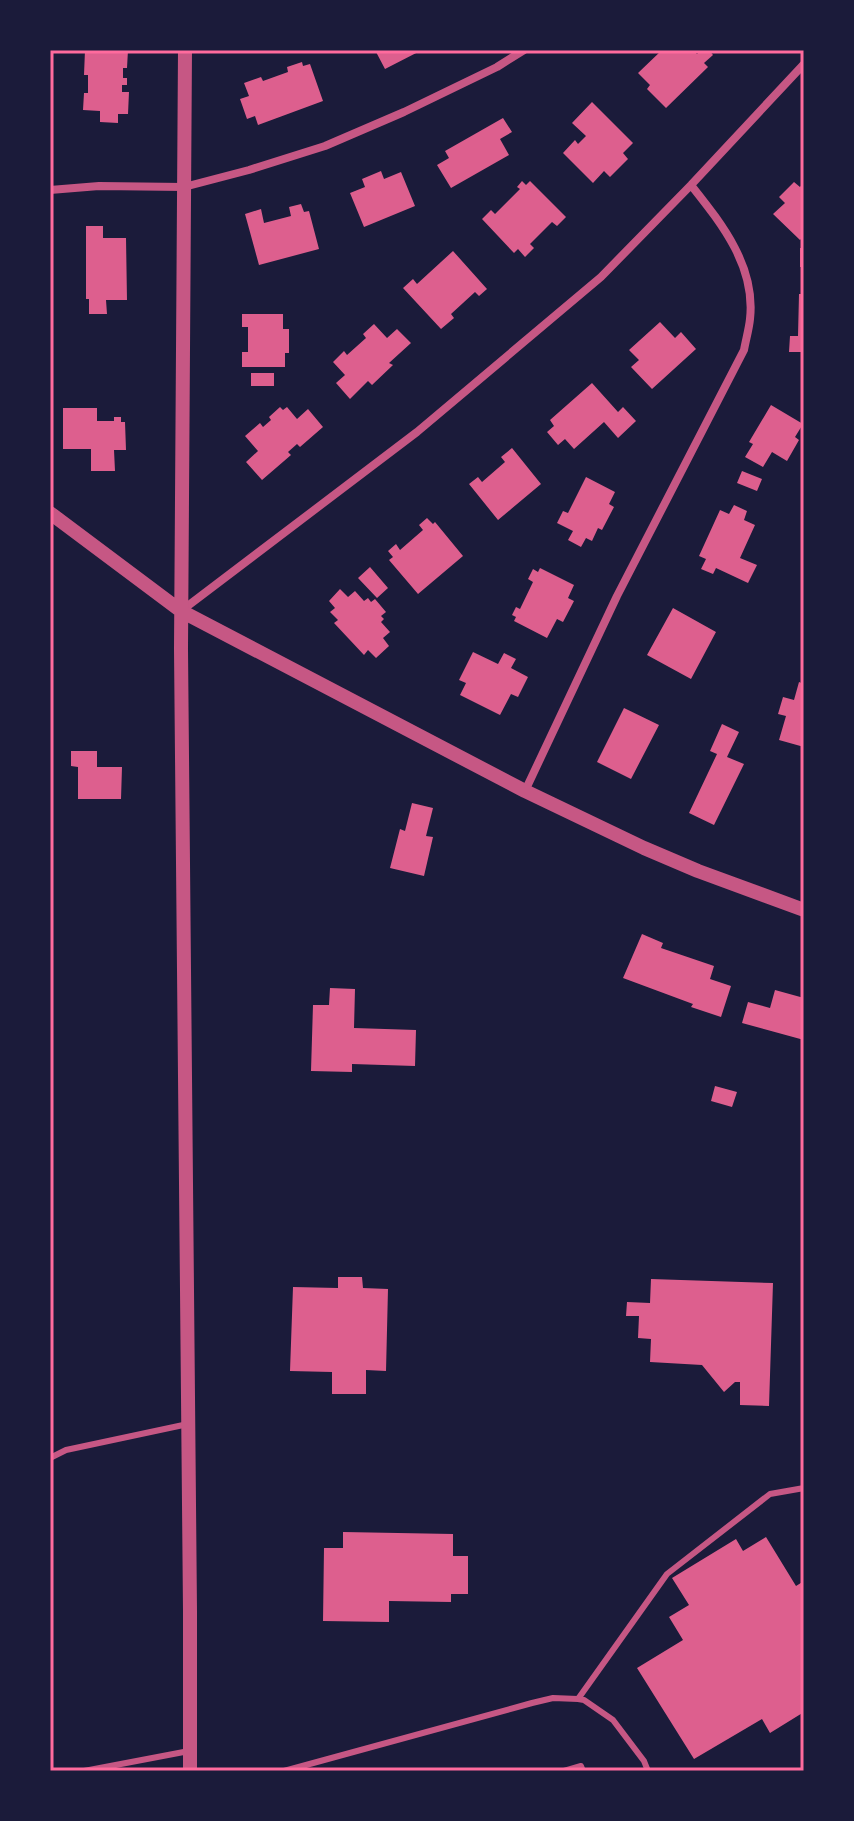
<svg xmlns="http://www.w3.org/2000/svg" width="854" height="1821" viewBox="0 0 854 1821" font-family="Karla,sans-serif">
<rect width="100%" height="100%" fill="#1b1b3a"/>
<!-- building -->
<path fill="#dd5f8e" d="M85 50H128L127 68H123V78H127V85H122V92H129L128 114H118V123L100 122V111L83 110 84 93H88V75H84Z
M375 50H422L385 69Z
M662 50H693L697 54 701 50H709L713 55 704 63 708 67 666 108 647 89 650 85 638 73Z
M302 62 303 66 310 64 323 101 258 125 255 116 247 119 240 99 249 96 244 83 261 77 263 81 288 72 287 67Z
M592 102 633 143 623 153 628 159 610 177 604 171 593 183 563 153 575 140 578 144 586 136 572 123Z
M503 118 512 132 500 139 509 155 451 188 437 165 449 158 445 151Z
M381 171 384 179 401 172 415 206 364 227 350 193 365 187 362 179Z
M522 181 526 185 530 181 566 217 557 226 552 222 530 244 534 248 525 257 518 249 514 253 482 219 491 210 495 214 520 189 517 187Z
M794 182 800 187 804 182V236L800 240 773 214 785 203 779 197Z
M301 204 304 212 309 211 319 249 259 265 245 214 261 209 264 223 291 216 289 207Z
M86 226H103V238H126L127 300H106L107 314H89V299H86Z
M800 248H804V267H800Z
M453 251 487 289 479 296 475 292 451 314 454 318 441 329 403 288 413 279 417 284Z
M799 294H804V352H789L790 336H798Z
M242 314H283V329H289V353H285V367H242V352H248V327H242Z
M660 322 675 338 681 332 696 349 652 389 631 367 639 360 629 350Z
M374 324 387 338 397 329 411 343 389 363 393 365 372 385 368 381 350 399 336 383 345 375 333 362 344 351 347 355 366 338 363 334Z
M251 373H274V386H251Z
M592 383 618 412 623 407 636 421 618 438 604 422 574 449 565 439 558 445 547 432 554 426 550 420Z
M771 405 803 424 795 437 799 440 787 461 772 452 763 467 745 457 753 444 749 442Z
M280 407 283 410 287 407 297 419 308 409 323 427 300 447 297 444 288 452 291 455 262 480 246 462 258 451 245 436 260 423 263 427 271 420 269 417Z
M63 408H97V421H114V417H121V422H125L126 450H114L115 471H91V449H63Z
M512 448 541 484 498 520 469 484 478 477 482 482 505 462 501 457Z
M742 471 762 479 757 491 737 483Z
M586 477 615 492 609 504 614 507 602 530 598 528 592 541 586 538 581 547 568 540 573 531 557 523 563 511 568 513Z
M734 505 747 511 744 520 755 525 740 558 757 565 748 583 716 568 713 574 701 569 706 559 699 556 720 510 729 514Z
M427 518 433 524 435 522 463 556 418 594 389 560 393 557 388 551 396 544 400 550 423 530 419 525Z
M370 567 388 588 377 598 358 578Z
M540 568 574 585 568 598 574 601 563 622 557 619 547 638 514 621 516 617 512 615 516 607 520 609 533 582 528 579 533 569 538 572Z
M340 589 348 597 355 591 364 601 368 598 371 602 375 599 386 612 381 616 384 619 381 622 390 632 383 638 389 646 376 658 368 650 364 655 334 623 338 620 330 612 335 608 329 601Z
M673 608 716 632 691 679 647 655Z
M473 652 498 664 504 653 516 659 511 668 528 677 518 697 511 694 500 715 460 695 466 683 459 680Z
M799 682 804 684V747L779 740 786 716 778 714 783 697 794 700Z
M624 708 659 725 631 779 597 762Z
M722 724 739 732 727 757 744 764 714 825 689 813 717 754 710 751Z
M71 751H97V767H122L121 799H78V767L71 766Z
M412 803 433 808 426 836 433 837 424 876 390 868 400 829 405 831Z
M642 934 663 943 661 948 714 966 710 979 731 986 721 1017 691 1007 693 1004 623 978Z
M330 988 355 989 354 1028 416 1030 415 1066 352 1064V1072L311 1071 313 1005H329Z
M775 990 804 998V1040L742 1023 748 1002 770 1008Z
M715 1086 737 1092 732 1107 711 1101Z
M338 1277H362L363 1288 388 1289 386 1371 366 1370V1394H332V1372L290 1371 293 1287 338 1288Z
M651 1279 773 1283 769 1406 740 1405V1382H735L724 1392 702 1365 650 1362 651 1339 638 1338 639 1316H626L627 1302 650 1303Z
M343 1532 453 1534V1556H468V1594H451V1602L389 1601V1622L323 1621 324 1548H343Z
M766 1537 796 1586 804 1581V1712L770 1733 762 1719 694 1759 637 1668 683 1640 669 1617 689 1605 672 1578 736 1539 743 1551Z"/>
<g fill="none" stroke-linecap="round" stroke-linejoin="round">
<!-- service -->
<path stroke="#c65784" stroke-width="6" d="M50 1458 66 1450 188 1424
M578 1699 584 1700 613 1720 644 1761 648 1771
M84 1771 189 1751
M284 1771 532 1703 553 1698 578 1699 667 1574 770 1494 804 1488
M564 1771 581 1766 583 1771"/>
<!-- minor -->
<path stroke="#c65784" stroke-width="8" d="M50 190 99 186 184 187 249 170 325 146 404 112 497 67 524 50
M181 611 417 432 601 277 691 185 804 64
M525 791 617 596 744 350C746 339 749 329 750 319 756 266 721 223 691 185"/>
<!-- tertiary -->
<path stroke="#c65784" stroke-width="14" d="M185 50 181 649 190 1611V1771
M50 513 181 611 525 791 644 848 698 871 804 910"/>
</g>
<!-- border -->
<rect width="854" height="1821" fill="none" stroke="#1b1b3a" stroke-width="104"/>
<rect x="52" y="52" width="750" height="1717" fill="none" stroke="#ff6b9d" stroke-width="3"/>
</svg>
